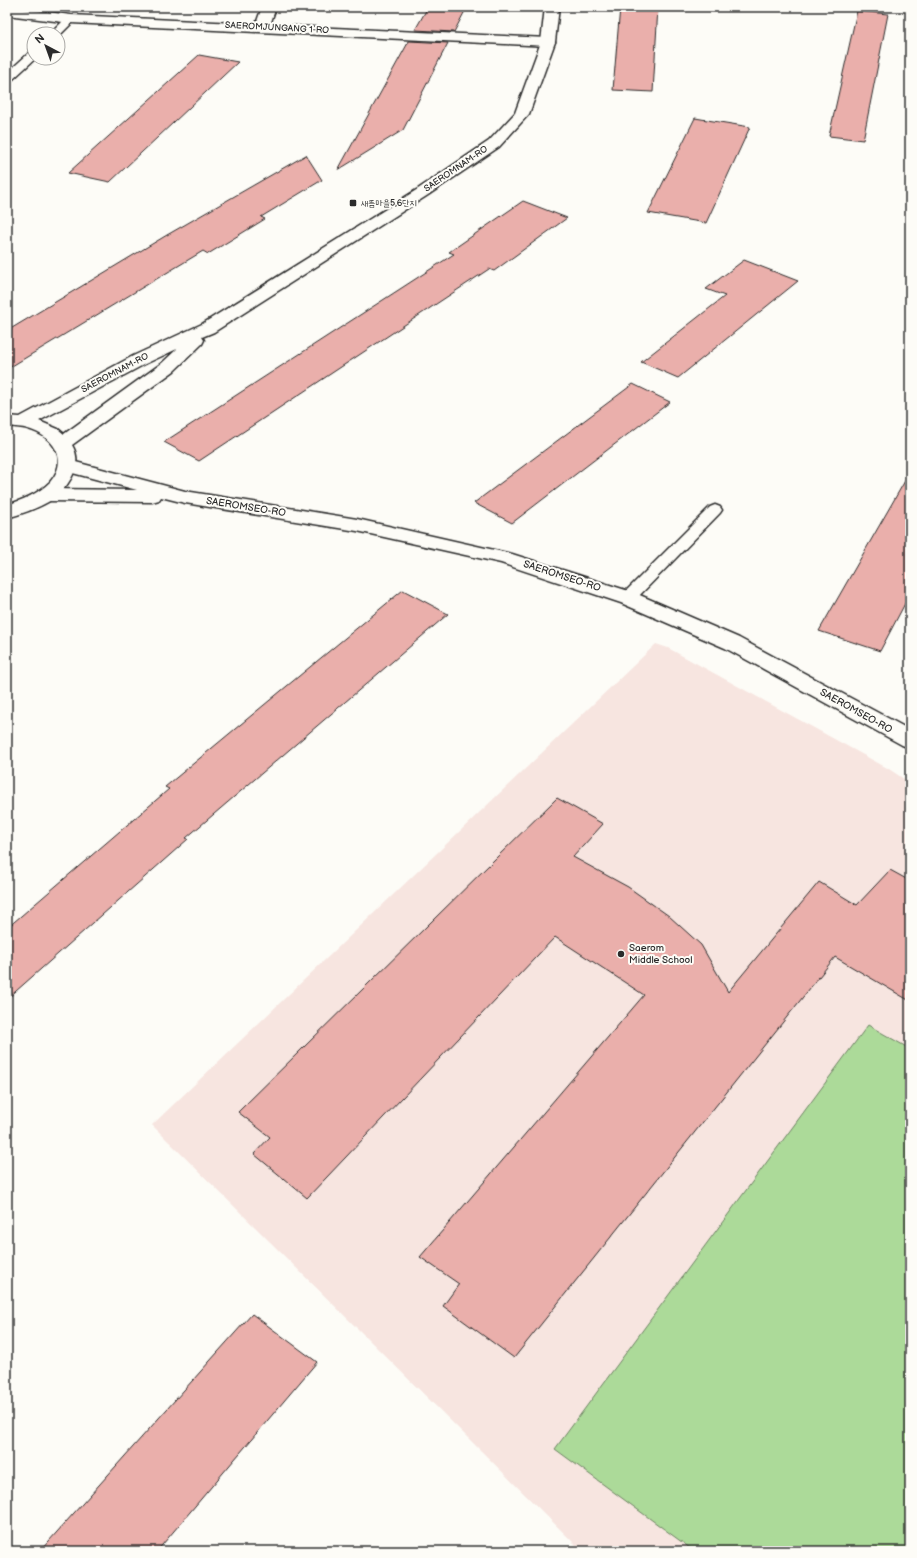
<svg xmlns="http://www.w3.org/2000/svg" width="917" height="1558" viewBox="0 0 917 1558" font-family="'Balsamiq Sans','Poor Story',sans-serif">
<rect width="100%" height="100%" fill="#fdfcf7"/>
<filter id="ink" filterUnits="userSpaceOnUse"><feTurbulence type="fractalNoise" baseFrequency=".025" numOctaves="2"/><feDisplacementMap in="SourceGraphic" scale="8" xChannelSelector="R" yChannelSelector="G"/><feConvolveMatrix kernelMatrix="1 2 1 2 8 2 1 2 1" color-interpolation-filters="sRGB"/></filter>
<g filter="url(#ink)">
<!-- built -->
<path fill="#f7e5e0" d="M656 644 668 648 889 769 910 783V1551H582L152 1125Z"/>
<!-- green -->
<path fill="#acda99" stroke="#6c8262" d="M868 1025 910 1049V1551H694L555 1449Z"/>
<!-- building -->
<path fill="#eaafab" stroke="#2b2b2b" d="M428 7H467L454 32 415 30Z
M620 7H658L653 92 613 90Z
M857 11 888 14 863 140 829 136Z
M409 41 448 43 403 130 338 170Z
M199 55 238 62 110 182 68 173Z
M695 118 750 127 706 223 648 213Z
M306 155 322 180 261 217 265 219 208 254 203 251 7 369V331L167 235Z
M523 201 567 218 494 271 489 269 199 461 164 442 454 254 449 252Z
M744 260 798 281 678 378 641 362 725 296 706 289Z
M633 384 670 402 512 523 474 503Z
M910 472V594L880 651 819 631Z
M403 590 448 614 186 838 188 839 7 999V928L169 789 165 787Z
M557 798 603 824 573 857 628 887 669 916 701 945 728 992 819 882 857 905 890 870 910 881V1001L835 957 514 1358 443 1306 459 1284 420 1257 644 995 555 937 307 1198 254 1154 270 1137 238 1112Z
M252 1314 317 1362 157 1551H40Z"/>
<g fill="none" stroke-linecap="round" stroke-linejoin="round">
<defs>
<path id="lane" d="M71 16 76 19 59 36 58 34H50L67 17Z
M34 51V58H36L11 81 7 82V73L30 52Z
M715 505 720 507 722 510 720 513 633 602 628 603 623 602 620 598 623 594 710 507Z"/>
<path id="street" d="M7 7 71 15 256 24 262 7H276L270 25 548 38 553 39 555 42 553 45 548 46 71 23 7 15Z
M68 460 185 491 357 519 512 554 635 593 739 638 910 730V748L902 745 725 648 621 603 501 563 357 531 185 503 161 497 159 500 152 502 46 501 39 499 37 495 39 491 46 489 137 490 61 470 59 466 61 462Z"/>
<path id="secondary" d="M545 7H559L555 42 529 114 499 147 428 195 214 332 202 337 204 340 202 344 174 371 72 445C85 466 66 491 48 502 36 509 21 514 7 518V505C22 500 38 494 50 482 70 459 53 436 28 429 22 427 14 427 7 426V416L20 417 133 356 202 324 418 189 489 141 515 113 541 42ZM177 349 162 363 64 434 58 429 39 421 145 364Z"/>
</defs>
<!-- lane casing -->
<use href="#lane" stroke="#2b2b2b" stroke-width="3"/>
<!-- street casing -->
<use href="#street" stroke="#2b2b2b" stroke-width="3"/>
<!-- secondary casing -->
<use href="#secondary" stroke="#2b2b2b" stroke-width="3"/>
<!-- lane -->
<use href="#lane" fill="#fdfcf7" fill-rule="evenodd"/>
<!-- street -->
<use href="#street" fill="#fdfcf7" fill-rule="evenodd"/>
<!-- secondary -->
<use href="#secondary" fill="#fdfcf7" fill-rule="evenodd"/>
</g>
</g>
<!-- markers -->
<g fill="#2b2b2b" stroke="#fdfcf7" stroke-width="1.5">
<rect x="349" y="199" width="8" height="8" rx="2"/>
<circle cx="621" cy="954" r="4"/>
</g>
<g text-anchor="middle" dominant-baseline="central" stroke-width="4" stroke-linejoin="round" paint-order="stroke">
<!-- far-street labels -->
<g font-size="9" fill="#2b2b2b" stroke="#fdfcf7">
<text transform="translate(277 28) rotate(3)">SAEROMJUNGANG 1-RO</text>
<text transform="translate(456 169) rotate(-34)">SAEROMNAM-RO</text>
<text transform="translate(115 373) rotate(-28)">SAEROMNAM-RO</text>
</g>
<!-- far-poi labels -->
<g font-size="9" fill="#2b2b2b" stroke="#fdfcf7" text-anchor="start">
<text x="361" y="203">새뜸마을5,6단지</text>
</g>
<!-- street labels -->
<g font-size="10" fill="#2b2b2b" stroke="#fdfcf7">
<text transform="translate(246 507) rotate(9)">SAEROMSEO-RO</text>
<text transform="translate(562 576) rotate(18)">SAEROMSEO-RO</text>
<text transform="translate(856 711) rotate(29)">SAEROMSEO-RO</text>
</g>
<!-- poi labels -->
<g font-size="10" fill="#2b2b2b" stroke="#fdfcf7" text-anchor="start">
<text x="629" y="948">Saerom<tspan x="629" dy="12">Middle School</tspan></text>
</g>
</g>
<!-- margin -->
<rect width="917" height="1558" fill="none" stroke="#fdfcf7" stroke-width="24"/>
<rect x="12" y="12" width="893" height="1534" fill="none" stroke="#2b2b2b" stroke-width="1.5" filter="url(#ink)"/>
<!-- north arrow -->
<g transform="translate(46 46) rotate(319)"><circle r="19" fill="#fdfcf7" stroke="#a9a8a5"/>
<path d="M0-3L7 15L0 10L-7 15Z" fill="#2b2b2b"/>
<text y="-6" font-size="11" font-weight="bold" text-anchor="middle" fill="#2b2b2b">N</text>
</g>
</svg>
